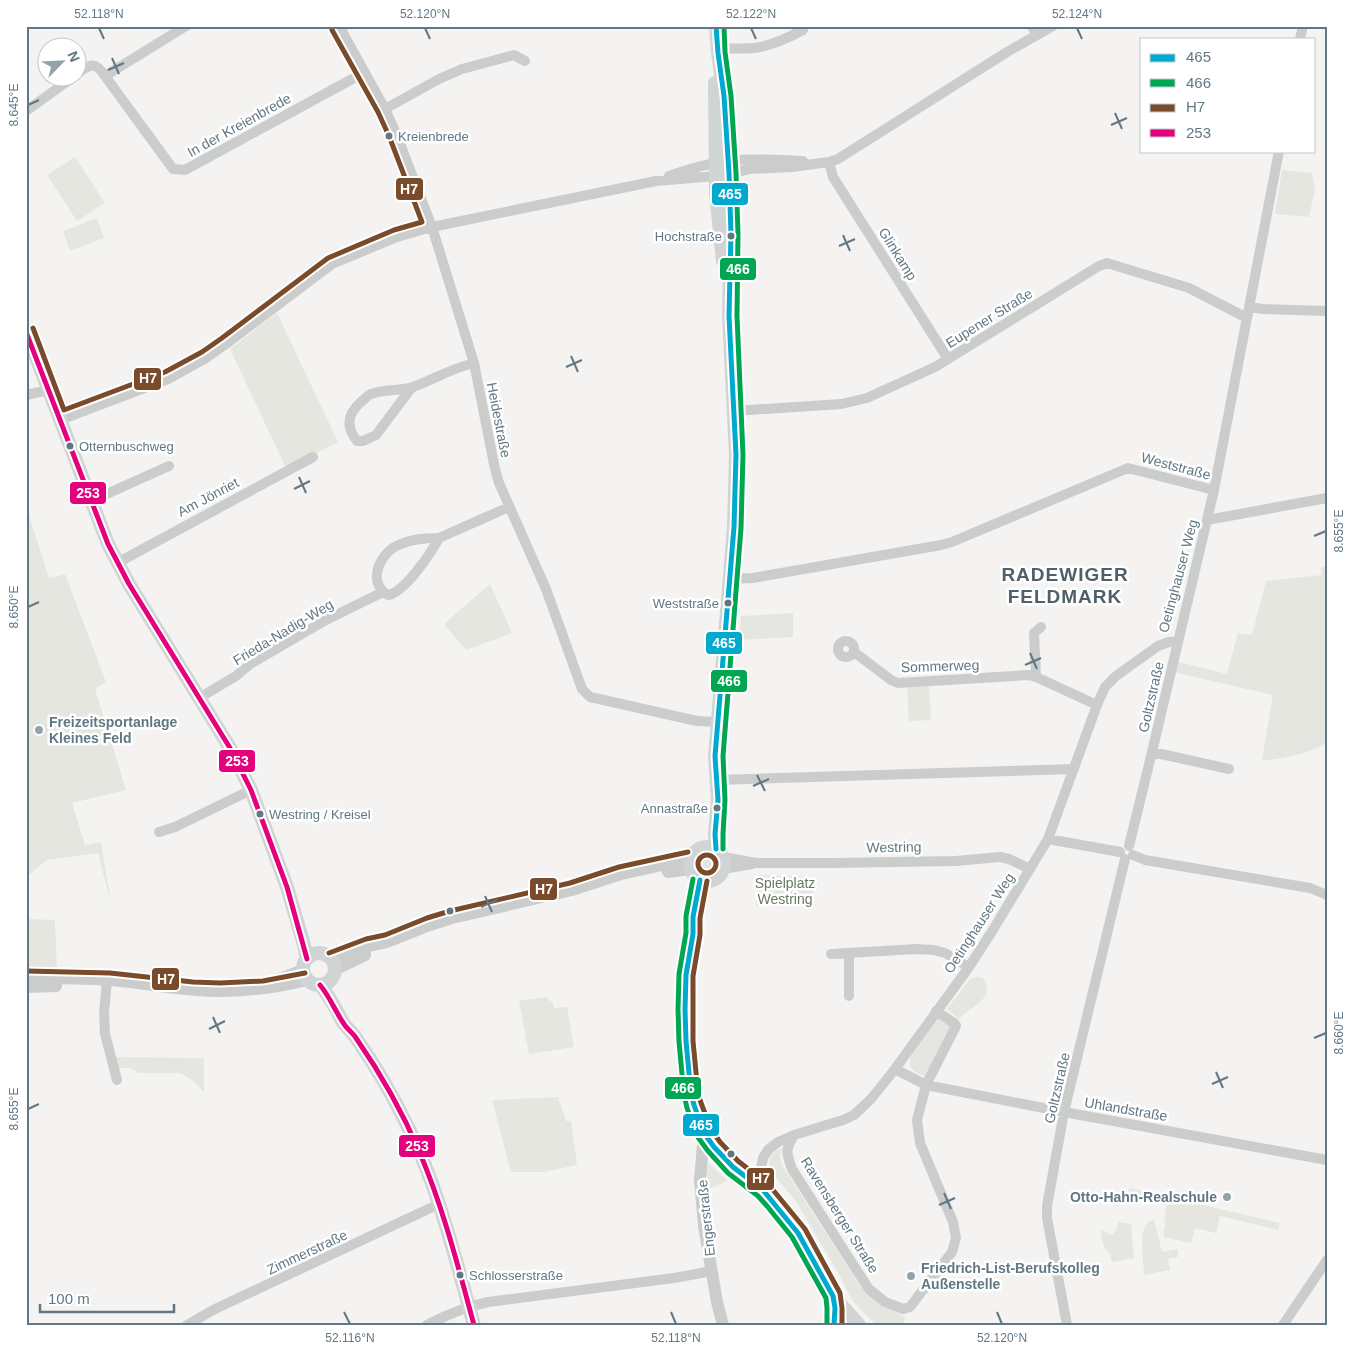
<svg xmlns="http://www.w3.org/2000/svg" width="1353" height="1351" viewBox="0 0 1353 1351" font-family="Helvetica,sans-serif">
<rect width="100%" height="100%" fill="#f4f3f1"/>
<!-- green -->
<path fill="#e4e6df" d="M75 157 105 203 77 221 47 175Z
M1282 170 1312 173 1315 189 1309 217 1275 214Z
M97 218 104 238 70 251 63 231Z
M277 313 338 442 286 468 230 349Z
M26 506 49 578 65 574 106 682 95 689 126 790 72 803 85 845 101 842 111 904 98 853 47 860 31 873 26 875Z
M1327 566V742C1308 755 1284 758 1262 761L1273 695 1173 672 1175 661 1227 674 1238 633 1252 635 1266 581 1322 575 1320 568Z
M490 584 512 633 466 650 444 624Z
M793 613V637L739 640 741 616Z
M929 686 931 720 909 721 907 688Z
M697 863a10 10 0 1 1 20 0a10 10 0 1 1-20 0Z
M758 875 813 877V907L756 906Z
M26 919 55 920 57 971C46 970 36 967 26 967Z
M977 977 983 978C997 1000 970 1006 959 1019L947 1009 970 979Z
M546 997 553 1003 554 1008 567 1007 574 1047 529 1054 519 1001Z
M938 1018 951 1026 927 1075 924 1076C913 1071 907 1069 911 1056Z
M115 1057 204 1058V1092L195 1082 180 1073H138L131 1068H119Z
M558 1097 566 1121H571L577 1165 543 1172H511L492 1100Z
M782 1148 780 1156 782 1165 860 1286 874 1299 906 1318 903 1322 907 1325H877L864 1313 852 1300 842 1280 797 1203 770 1170 769 1162 771 1156 775 1152Z
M708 1162 727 1180V1181L709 1189 707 1175Z
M1130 1188 1280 1223 1278 1230 1220 1216 1216 1233 1195 1228 1191 1243 1163 1237 1166 1222 1164 1221 1167 1204 1128 1195Z
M1154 1219 1162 1252 1178 1249V1257L1168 1259 1170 1270 1144 1275C1144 1263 1139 1236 1145 1227 1147 1223 1151 1221 1154 1219Z
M1118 1222 1131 1224 1134 1258 1112 1262 1110 1253C1102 1247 1101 1238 1101 1229L1112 1235 1118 1227Z"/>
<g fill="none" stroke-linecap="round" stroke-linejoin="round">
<!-- minor -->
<path stroke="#cbcccc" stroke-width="10" d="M339 26 385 109 396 133 432 227 474 363 495 469 499 483 546 589 582 689 590 697 697 721 717 722
M1032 26 1037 35
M1300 39 1303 26
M717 49C729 48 742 49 754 48 770 46 788 38 803 30
M78 73C91 64 95 61 105 76L186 26
M105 76 173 169 185 170 365 72
M385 109 439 79 462 69 514 55 525 61
M26 111 72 78
M829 162 833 177 948 359
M669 176C689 169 709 163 729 161 753 158 779 160 803 161
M1250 307 1263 309 1327 311
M412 387 376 435 363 441H357C345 426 348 413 362 401 365 399 368 395 371 394 384 389 400 391 413 387 434 379 453 368 474 363
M26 395 49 390
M734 411 841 404 867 398 935 367 1099 266 1107 263 1189 288 1247 318
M60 420 168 379 206 358 226 344 332 264 397 237 432 227 656 181 716 176 750 169 792 167 829 162 838 159 1007 52 1053 26
M91 501 169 466
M1207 520 1327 498
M439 538C431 553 405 592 388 595 366 582 380 551 401 544 412 539 427 538 439 538L509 507
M117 563 313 457
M729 579 753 578 941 545 952 542 1128 468 1214 490
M838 649a8 8 0 1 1 16 0a8 8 0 1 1-16 0Z
M854 652 891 680 898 683 1029 675 1036 677 1097 705
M1036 677 1034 633 1041 627
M199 698 236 676 250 664 326 620 383 592
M1152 752 1229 769
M716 780 1074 769
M159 832 175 827 251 790
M1048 839 1120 852
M1129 846 1152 752 1214 490 1279 151
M1133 855 1145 860 1310 888 1327 895
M723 857 756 863H832L956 861 1000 857 1009 859 1030 869
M723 869 752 864
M831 954 916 949 934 950 945 953 969 967
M107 980 104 1013 105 1034 117 1080
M849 996V954
M895 1069 926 1085 1064 1112 1327 1160
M794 1135C785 1151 786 1152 792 1169L852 1263 869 1289 885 1302 903 1309 910 1307 952 1252 956 1238 953 1222 920 1143 917 1120 926 1085 956 1026 954 1023 936 1011
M765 1180 761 1168 763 1158 768 1150 778 1142 794 1135 843 1120 854 1115 871 1099 895 1069 969 967 991 933 1048 839 1097 705 1105 687 1116 676 1158 646 1169 642 1177 641
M187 1325 213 1310 439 1204
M427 1325C448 1314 465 1307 488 1302L674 1278 712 1271
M1067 1325 1047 1218V1206L1064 1112 1125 859
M1283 1325 1327 1260"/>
<!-- tertiary -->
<path stroke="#cbcccc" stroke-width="12" d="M668 872 690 869
M332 960 369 946 387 942 430 925 452 918 572 890 621 874 690 859
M336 969 365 955
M26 978C54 978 82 978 110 980 147 983 183 991 220 991 250 991 279 987 307 980
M277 980 303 970
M26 987 56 986
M704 1133 700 1180 704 1226 717 1302 723 1325"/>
<!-- secondary -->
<path stroke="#d1d4d5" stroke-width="14" d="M715 83 716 192 723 261
M26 331 108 544 129 584 230 748 251 790 287 887 304 945 307 959
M690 864a17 17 0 1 1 34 0a17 17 0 1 1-34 0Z
M716 849 715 834 718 800 715 756 734 527 736 455 729 316 731 234 729 173 724 96 718 53 716 26
M700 880 693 917V934L686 975 685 1009 686 1041 691 1094 694 1105 704 1133 714 1147 733 1167 763 1190 773 1201 798 1233 827 1284 833 1296 835 1308 834 1325
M303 969a16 16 0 1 1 32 0a16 16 0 1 1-32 0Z
M320 985C331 997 336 1011 344 1024 348 1029 353 1033 356 1038 375 1065 394 1098 408 1127 439 1189 455 1258 474 1325
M833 1296 859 1325"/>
<defs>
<path id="bus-1" d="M716 849 715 834 718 800 715 756 734 527 736 455 729 316 731 234 729 173 724 96 718 53 716 26
M700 880 693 917V934L686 975 685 1009 686 1041 691 1094 694 1105 704 1133 714 1147 733 1167 763 1190 798 1233 833 1296 835 1308 834 1325"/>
<path id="bus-2" d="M723 849V834L725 800 723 756 741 528 743 455 737 316 738 234 736 173 731 96 725 52 724 26
M693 879 686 916V933L679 974 678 1009 679 1042 684 1095 687 1108 697 1136 708 1151 728 1173 758 1196 767 1206 792 1237 826 1298 827 1308V1325"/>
<path id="bus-3" d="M33 328 64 410 165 372 202 352 222 338 328 258 394 230 422 222 389 136 378 112 332 30
M698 864a9 9 0 1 1 18 0a9 9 0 1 1-18 0Z
M707 881 700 918V935L693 976V1041L698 1093 701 1103 711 1129 720 1142 738 1161 769 1185 805 1229 840 1293 842 1308V1325
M329 953 366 939 385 935 427 918 450 911 570 883 619 867 688 852
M26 971 110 973 193 982 220 983 263 981 305 973"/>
<path id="bus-4" d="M26 332 108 544 129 584 230 748 251 790 287 887 307 959
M320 985C330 997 335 1011 344 1024 347 1029 353 1033 356 1038 381 1074 402 1111 419 1151 443 1207 458 1266 474 1325"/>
</defs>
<!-- bus-1 casing -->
<use href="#bus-1" stroke="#fff" stroke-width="9"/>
<!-- bus-2 casing -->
<use href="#bus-2" stroke="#fff" stroke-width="9"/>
<!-- bus-3 casing -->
<use href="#bus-3" stroke="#fff" stroke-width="9"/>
<!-- bus-4 casing -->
<use href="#bus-4" stroke="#fff" stroke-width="9"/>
<!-- bus-1 -->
<use href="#bus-1" stroke="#00a9ce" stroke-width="5"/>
<!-- bus-2 -->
<use href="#bus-2" stroke="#00a651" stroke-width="5"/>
<!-- bus-3 -->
<use href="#bus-3" stroke="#7a4b2a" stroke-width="5"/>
<!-- bus-4 -->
<use href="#bus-4" stroke="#e5007d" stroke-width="5"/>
</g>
<!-- ticks -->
<path fill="none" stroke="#617884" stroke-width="2" d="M99 28 104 39M425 28 430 39M751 28 756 39M1077 28 1082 39M112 58 119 74M108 70 124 63M28 105 39 100M1115 113 1122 129M1111 125 1127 118M843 235 850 251M839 246 855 239M571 356 578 372M566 367 582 360M299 477 306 493M294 489 310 481M1314 536 1326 531M28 607 39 602M1030 653 1037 669M1025 665 1041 658M757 775 765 791M753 786 769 779M485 896 492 912M481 907 497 900M213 1017 220 1033M209 1029 225 1021M1314 1038 1326 1033M1216 1072 1223 1088M1212 1084 1228 1077M28 1109 39 1104M944 1193 951 1209M939 1205 955 1198M344 1312 350 1324M671 1312 676 1324M997 1312 1002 1324"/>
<!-- markers -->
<g fill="#617884" stroke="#fff" stroke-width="2">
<circle cx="389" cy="136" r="4.5"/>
<circle cx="731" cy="236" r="4.5"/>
<circle cx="70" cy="446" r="4.5"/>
<circle cx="728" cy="603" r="4.5"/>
<circle cx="717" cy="808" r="4.5"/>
<circle cx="260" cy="814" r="4.5"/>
<circle cx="450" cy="911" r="4.5"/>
<circle cx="731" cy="1154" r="4.5"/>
<circle cx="460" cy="1275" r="4.5"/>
</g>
<g fill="#94a3aa" stroke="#fff" stroke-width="2">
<circle cx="39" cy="730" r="5"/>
<circle cx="1227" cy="1197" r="5"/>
<circle cx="911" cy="1276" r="5"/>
</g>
<g text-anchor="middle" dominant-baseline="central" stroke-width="5" stroke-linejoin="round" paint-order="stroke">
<!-- bus labels -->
<g font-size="13" fill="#617884" stroke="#fff" text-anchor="start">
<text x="398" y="136">Kreienbrede</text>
<text x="722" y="236" text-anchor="end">Hochstraße</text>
<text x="79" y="446">Otternbuschweg</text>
<text x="719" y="603" text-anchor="end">Weststraße</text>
<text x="708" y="808" text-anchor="end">Annastraße</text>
<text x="269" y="814">Westring / Kreisel</text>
<text x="469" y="1275">Schlosserstraße</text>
</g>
<!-- street labels -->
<g font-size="14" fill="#617884" stroke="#fff">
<text transform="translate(239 125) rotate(-29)">In der Kreienbrede</text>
<text transform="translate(898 254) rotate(58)">Glinkamp</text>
<text transform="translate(989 318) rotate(-32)">Eupener Straße</text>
<text transform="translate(499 420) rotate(79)">Heidestraße</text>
<text transform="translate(1176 466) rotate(15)">Weststraße</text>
<text transform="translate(208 497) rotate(-28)">Am Jönriet</text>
<text transform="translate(1178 576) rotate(-75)">Oetinghauser Weg</text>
<text transform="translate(283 632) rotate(-31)">Frieda-Nadig-Weg</text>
<text transform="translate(940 666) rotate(-2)">Sommerweg</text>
<text transform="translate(1151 697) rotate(-77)">Goltzstraße</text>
<text transform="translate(894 847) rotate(-1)">Westring</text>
<text transform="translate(979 923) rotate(-57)">Oetinghauser Weg</text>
<text transform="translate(1057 1088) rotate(-77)">Goltzstraße</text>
<text transform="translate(1126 1109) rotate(10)">Uhlandstraße</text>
<text transform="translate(840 1215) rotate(58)">Ravensberger Straße</text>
<text transform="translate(706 1218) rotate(-96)">Engerstraße</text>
<text transform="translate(307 1252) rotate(-25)">Zimmerstraße</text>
</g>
<!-- poi labels -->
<g font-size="14" font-weight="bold" fill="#617884" stroke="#fff" text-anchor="start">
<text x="49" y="722">Freizeitsportanlage<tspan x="49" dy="16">Kleines Feld</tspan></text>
<text x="1217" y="1197" text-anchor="end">Otto-Hahn-Realschule</text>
<text x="921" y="1268">Friedrich-List-Berufskolleg<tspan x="921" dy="16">Außenstelle</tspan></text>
</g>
<!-- park labels -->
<g font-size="14" fill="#697a60" stroke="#fff">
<text x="785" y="883">Spielplatz<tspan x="785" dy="16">Westring</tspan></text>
</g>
<!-- district labels -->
<g font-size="19" font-weight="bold" letter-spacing="1" fill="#506068" stroke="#fff">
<text x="1065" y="574">RADEWIGER<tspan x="1065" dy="22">FELDMARK</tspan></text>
</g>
</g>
<g stroke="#fff" stroke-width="2">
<rect x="395" y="177" width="29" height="24" rx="5" fill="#7a4b2a"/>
<rect x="711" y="182" width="38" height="24" rx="5" fill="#00a9ce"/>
<rect x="719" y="257" width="38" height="24" rx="5" fill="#00a651"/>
<rect x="133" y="367" width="29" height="24" rx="5" fill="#7a4b2a"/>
<rect x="69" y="481" width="38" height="24" rx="5" fill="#e5007d"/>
<rect x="705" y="631" width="38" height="24" rx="5" fill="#00a9ce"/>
<rect x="710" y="669" width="38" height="24" rx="5" fill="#00a651"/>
<rect x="218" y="749" width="38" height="24" rx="5" fill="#e5007d"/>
<rect x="529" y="877" width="29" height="24" rx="5" fill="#7a4b2a"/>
<rect x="151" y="967" width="29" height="24" rx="5" fill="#7a4b2a"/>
<rect x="664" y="1076" width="38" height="24" rx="5" fill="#00a651"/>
<rect x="682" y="1113" width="38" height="24" rx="5" fill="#00a9ce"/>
<rect x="398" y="1134" width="38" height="24" rx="5" fill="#e5007d"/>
<rect x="746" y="1167" width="29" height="24" rx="5" fill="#7a4b2a"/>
</g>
<g font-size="14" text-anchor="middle" font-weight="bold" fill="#fff">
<text x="409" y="194">H7</text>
<text x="730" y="199">465</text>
<text x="738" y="274">466</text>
<text x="148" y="383">H7</text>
<text x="88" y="498">253</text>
<text x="724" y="648">465</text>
<text x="729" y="686">466</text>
<text x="237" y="766">253</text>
<text x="544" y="894">H7</text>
<text x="166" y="984">H7</text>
<text x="683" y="1093">466</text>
<text x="701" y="1130">465</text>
<text x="417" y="1151">253</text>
<text x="761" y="1183">H7</text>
</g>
<!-- border -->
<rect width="1353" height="1351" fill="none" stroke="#ffffff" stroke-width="55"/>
<!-- legend -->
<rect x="1140" y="38" width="175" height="115" fill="#ffffff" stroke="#c0c9ce"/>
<rect x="1150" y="54" width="25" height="8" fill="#00a9ce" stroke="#c0c9ce"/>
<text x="1186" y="62" font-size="15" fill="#617884">465</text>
<rect x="1150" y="79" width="25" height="8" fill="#00a651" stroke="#c0c9ce"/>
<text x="1186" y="88" font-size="15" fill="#617884">466</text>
<rect x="1150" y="104" width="25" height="8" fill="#7a4b2a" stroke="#c0c9ce"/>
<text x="1186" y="112" font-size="15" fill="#617884">H7</text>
<rect x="1150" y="129" width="25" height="8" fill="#e5007d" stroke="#c0c9ce"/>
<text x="1186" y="138" font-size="15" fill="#617884">253</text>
<!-- north arrow -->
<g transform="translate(62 62) rotate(66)"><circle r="24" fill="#ffffff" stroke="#c0c9ce"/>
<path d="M0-4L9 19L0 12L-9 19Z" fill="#94a3aa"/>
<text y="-8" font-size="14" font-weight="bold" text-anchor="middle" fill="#617884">N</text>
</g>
<!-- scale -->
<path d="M40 1304v8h134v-8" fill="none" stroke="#617884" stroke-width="2.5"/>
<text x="48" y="1304" font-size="15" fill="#617884" stroke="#ffffff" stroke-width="4" paint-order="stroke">100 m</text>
<rect x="28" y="28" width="1298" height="1296" fill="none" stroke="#617884" stroke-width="2"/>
<g font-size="12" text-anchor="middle" fill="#617884">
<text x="99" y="18">52.118°N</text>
<text x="425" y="18">52.120°N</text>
<text x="751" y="18">52.122°N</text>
<text x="1077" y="18">52.124°N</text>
<text transform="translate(14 105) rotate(-90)" y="4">8.645°E</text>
<text transform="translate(1339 531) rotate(-90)" y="4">8.655°E</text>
<text transform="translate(14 607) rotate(-90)" y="4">8.650°E</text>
<text transform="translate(1339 1033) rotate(-90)" y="4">8.660°E</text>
<text transform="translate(14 1109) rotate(-90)" y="4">8.655°E</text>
<text x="350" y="1342">52.116°N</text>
<text x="676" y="1342">52.118°N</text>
<text x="1002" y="1342">52.120°N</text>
</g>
</svg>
